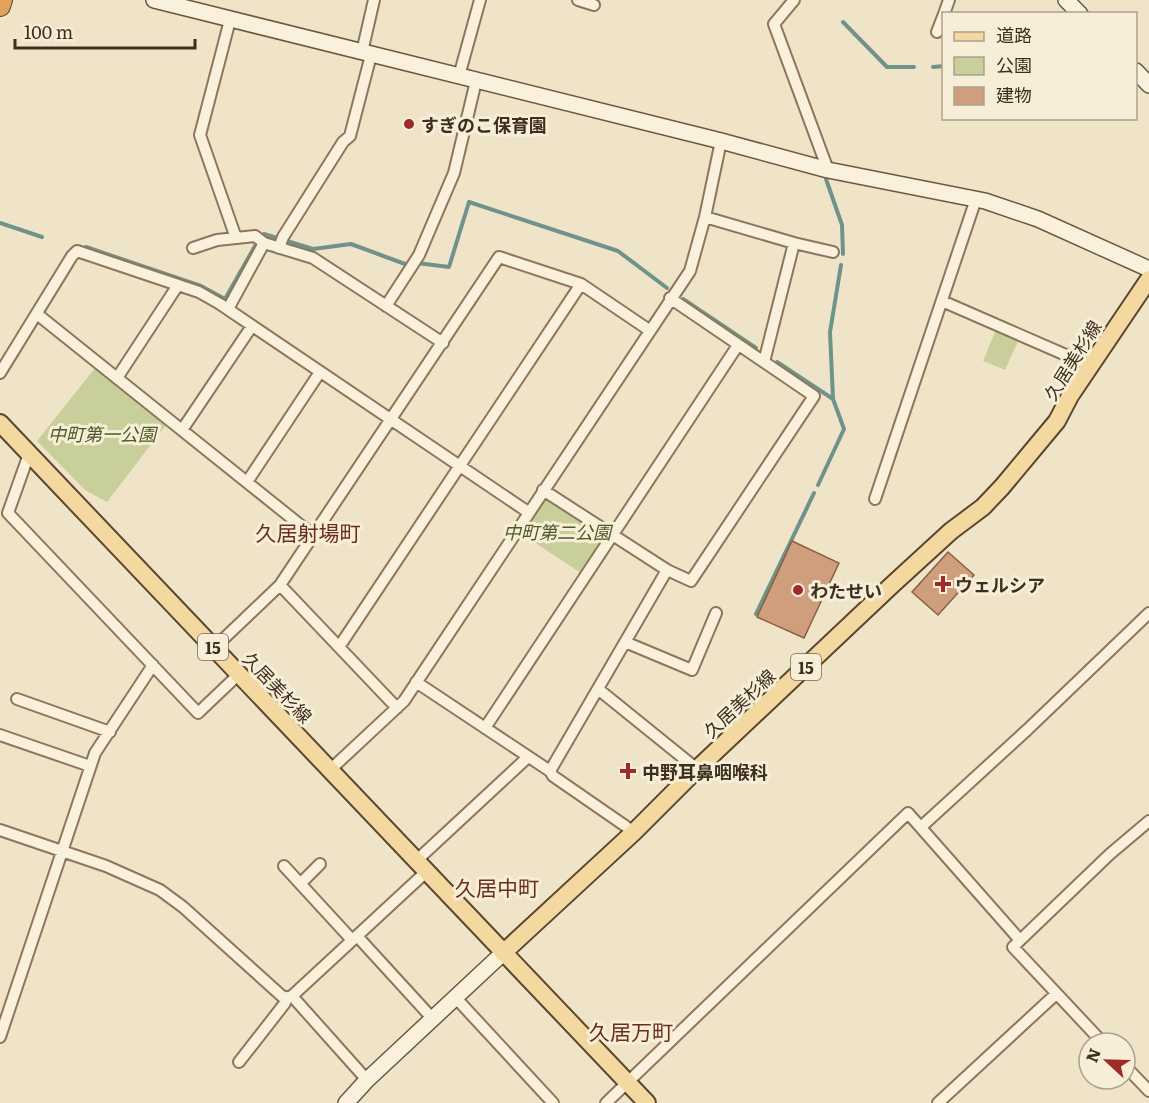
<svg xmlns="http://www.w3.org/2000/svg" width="1149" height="1103" viewBox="0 0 1149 1103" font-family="Literata,'Noto Sans JP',serif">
<rect width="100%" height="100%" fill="#f0e4c8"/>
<!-- park -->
<path fill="#c9cf9b" d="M997 327 1020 337 1005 370 983 361Z
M95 368 166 425 107 502 85 490 37 441Z
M548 499 602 534 603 540 581 573 520 533 542 500Z"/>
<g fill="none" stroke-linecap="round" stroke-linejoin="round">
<!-- stream -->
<path stroke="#6f938a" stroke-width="4" d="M843 22 887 67H914
M933 67 944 66
M826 179 842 225 843 254
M0 223 42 237
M264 234 313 249 351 244 405 264H410
M86 247 201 286 225 299 255 246
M417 263 449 267 469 202 618 251 667 288
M683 299 756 348
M777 362 833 399
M818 485 844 429 833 399 830 332 841 265
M756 614 814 493"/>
</g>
<!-- building -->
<path fill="#cf9f7d" stroke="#8d5f41" stroke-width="1.5" d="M792 541 839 563 804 638 757 617Z
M948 552 974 575 938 615 912 592Z"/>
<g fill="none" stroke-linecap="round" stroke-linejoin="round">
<defs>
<path id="street" d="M578 0 594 5
M794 0 774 24 828 170
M944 14 949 0
M230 20 200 135 236 238
M937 32 944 14
M362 52 374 0
M459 76 480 0
M794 243 833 252
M193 248 217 240 255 236 264 243 313 258 443 343
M279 248 283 237 343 142 350 136 371 55
M670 298 764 362
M942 301 1091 366
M386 306 419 255 454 173 476 81
M228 309 264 243
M37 314 314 536
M0 373 72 256 77 251 199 292 220 304 528 512
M117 378 178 285
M182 430 252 326
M29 454 8 513 198 713 239 674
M247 482 320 372
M543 490 667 570 691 581 814 396 764 362 794 243 705 217
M875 499 976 199
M280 585 397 708
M625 642 692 670 716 613
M339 647 581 284
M214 648 280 585 499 257 581 284 649 330
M416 682 550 771 553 776 634 832
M598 689 697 769
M17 699 110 732
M485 728 738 345
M0 735 90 766
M330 770 404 701 690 271 705 217 721 141
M550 771 667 570
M921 827 1027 730 1149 613
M0 830 106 866 160 890 183 907 284 998 292 996 426 872
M416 861 528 757
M284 866 352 940
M301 883 320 864
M357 936 432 1018
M292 996 367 1080
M455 997 553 1103
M0 1037 95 753 153 665
M1103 1043 1013 947 1110 854 1149 821
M239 1062 285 1003 287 997
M1125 1066 1149 1091
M606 1103 908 813 1019 939
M938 1103 1056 994"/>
<path id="secondary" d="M154 0 721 141 828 170 985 201 1038 219 1149 269
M1066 0 1080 14
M1136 71 1149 85
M346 1103 367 1080 503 953"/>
<path id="primary" d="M0 423 647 1103
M503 953 634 832 697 769 892 585 951 531 983 507 1002 487 1057 421 1070 396 1149 279"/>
<path id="highway" d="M0 6 2 0"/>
</defs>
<!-- street casing -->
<use href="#street" stroke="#8d765c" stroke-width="14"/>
<!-- secondary casing -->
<use href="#secondary" stroke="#6f573f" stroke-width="18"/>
<!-- primary casing -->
<use href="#primary" stroke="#5b4430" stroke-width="20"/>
<!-- highway casing -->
<use href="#highway" stroke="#5b4430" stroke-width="22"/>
<!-- street -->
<use href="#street" stroke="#faf1dc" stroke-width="10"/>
<!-- secondary -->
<use href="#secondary" stroke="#faf1dc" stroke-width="15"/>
<!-- primary -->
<use href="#primary" stroke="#f3d9a0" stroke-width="16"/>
<!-- highway -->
<use href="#highway" stroke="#e0a458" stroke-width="20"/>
</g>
<!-- markers -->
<g fill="#9e2a2b" stroke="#f7eed8" stroke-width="2">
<circle cx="409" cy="124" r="6"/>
<path d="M940 575h6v6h6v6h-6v6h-6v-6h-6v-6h6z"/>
<circle cx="798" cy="590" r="6"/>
<path d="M625 762h6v6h6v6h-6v6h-6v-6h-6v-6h6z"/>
</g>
<g text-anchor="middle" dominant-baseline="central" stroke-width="6" stroke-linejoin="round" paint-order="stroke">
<!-- shield labels -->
<g fill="#f7eed8" stroke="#756857" stroke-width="1.5">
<rect x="198" y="634" width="30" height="26" rx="4.5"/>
<rect x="791" y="654" width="30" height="26" rx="4.5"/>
</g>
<g font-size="16" font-weight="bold" fill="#3d2e20">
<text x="213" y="647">15</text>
<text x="806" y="667">15</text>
</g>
<!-- poi labels -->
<g font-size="18" font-weight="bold" fill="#3d2e20" stroke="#f7eed8" text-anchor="start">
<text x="421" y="124">すぎのこ保育園</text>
<text x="955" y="584">ウェルシア</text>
<text x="810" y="590">わたせい</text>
<text x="642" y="771">中野耳鼻咽喉科</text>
</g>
<!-- street labels -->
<g font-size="18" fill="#3d2e20" stroke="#f7eed8">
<text transform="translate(1072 360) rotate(-58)">久居美杉線</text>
<text transform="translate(278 687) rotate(46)">久居美杉線</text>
<text transform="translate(739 703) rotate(-43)">久居美杉線</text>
</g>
<!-- park labels -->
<g font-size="18" font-style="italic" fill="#4d5a26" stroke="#f7eed8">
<text x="102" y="433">中町第一公園</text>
<text x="557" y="531">中町第二公園</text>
</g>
<!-- quarter labels -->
<g font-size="21" fill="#6b2e1e" stroke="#f7eed8">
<text x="308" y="531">久居射場町</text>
<text x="497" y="886">久居中町</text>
<text x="631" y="1030">久居万町</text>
</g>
</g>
<!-- legend -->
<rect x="942" y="12" width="195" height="108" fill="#f7eed8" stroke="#ada18e" stroke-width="1.5"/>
<rect x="954" y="32" width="30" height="9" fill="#f3d9a0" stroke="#ada18e" stroke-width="1.5"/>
<text x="996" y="42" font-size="18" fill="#3d2e20">道路</text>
<rect x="954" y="57" width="30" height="18" fill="#c9cf9b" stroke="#ada18e" stroke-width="1.5"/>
<text x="996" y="72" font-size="18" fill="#3d2e20">公園</text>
<rect x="954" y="87" width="30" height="18" fill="#cf9f7d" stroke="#ada18e" stroke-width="1.5"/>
<text x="996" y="102" font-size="18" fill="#3d2e20">建物</text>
<!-- north arrow -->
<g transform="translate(1107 1061) rotate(292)"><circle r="28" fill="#f7eed8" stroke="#ada18e" stroke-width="1.5"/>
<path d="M0-4.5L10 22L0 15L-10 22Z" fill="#9e2a2b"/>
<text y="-9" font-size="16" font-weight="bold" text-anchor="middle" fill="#3d2e20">N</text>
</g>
<!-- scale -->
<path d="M15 39v9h180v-9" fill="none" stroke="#3d2e20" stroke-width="3"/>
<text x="24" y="39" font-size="18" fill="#3d2e20" stroke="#f7eed8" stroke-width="4.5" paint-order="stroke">100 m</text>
</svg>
